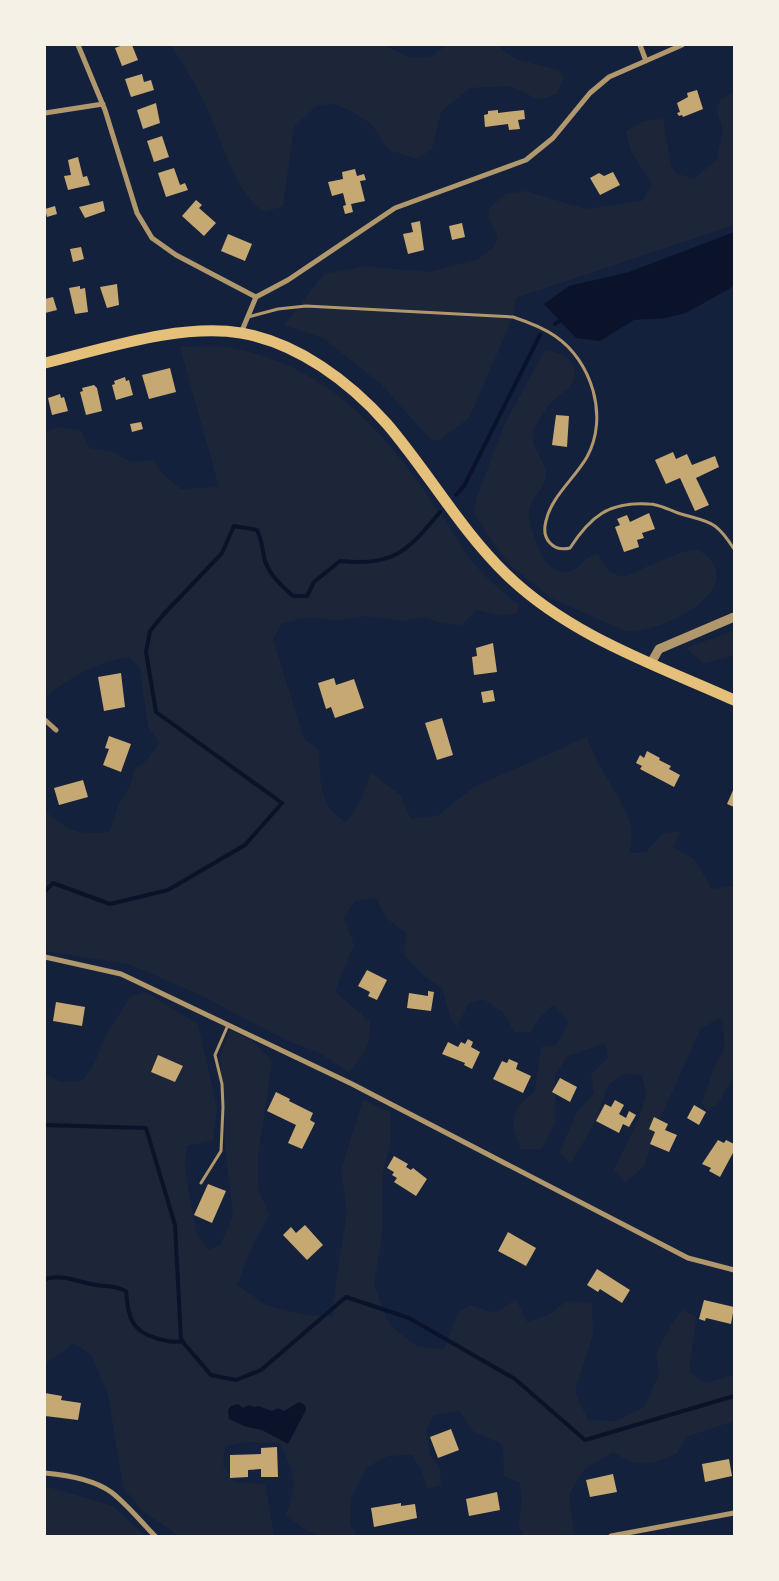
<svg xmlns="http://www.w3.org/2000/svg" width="779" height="1581" viewBox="0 0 779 1581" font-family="Bitter,serif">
<rect width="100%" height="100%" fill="#14213d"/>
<!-- green -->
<path fill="#1d2539" d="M171 45H384L411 58 430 57 447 45H502L501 49 518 60 559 70 564 77 557 94 540 100 510 86 470 88 441 112 432 149 417 159 389 150 371 124 351 111 334 104 316 106 294 127 283 206 265 212C235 196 219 132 204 102 195 82 182 64 171 45Z
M730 94H734V225L516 298 513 317 469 418 441 439 432 441 381 384 323 338 284 325 324 274 365 266 429 272 478 259 494 247 498 237 488 218 490 207 506 194 526 191 585 209 642 201 652 185 631 151 626 131 644 121 663 119 671 166 676 173 694 179 717 159 723 129 716 108 721 99Z
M180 347C197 347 217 345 233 348 336 369 389 438 445 520 453 531 459 543 467 555 481 574 500 590 519 605L517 614 498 615 477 610 461 625 441 623 423 617 403 621 367 616 336 621 311 617 282 623 273 639 304 739 319 750C320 778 318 806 346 822L361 800 371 772 401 796 411 819 437 816 474 787 587 737C597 768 619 792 630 822 633 831 631 843 630 853L646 852 662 834 681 831 673 847 695 860 712 889 732 886 734 888V1076L719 1102 707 1111 702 1103 713 1070 725 1047 722 1017 701 1028 660 1119 644 1167 625 1182 614 1170 639 1118 646 1095 642 1076 626 1073 609 1084 593 1126 571 1163 559 1153 577 1112 594 1093 591 1074 608 1058 605 1043 568 1056 555 1075V1124L542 1149H521C508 1120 511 1111 535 1091L541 1047 557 1044 569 1022 553 1005 539 1018 531 1032H514L504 1013 483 999 468 1004 457 1027 450 1016 442 988 425 977 404 955 406 933 386 918 376 898 355 901 344 917 354 945 335 991 370 1022C371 1044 364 1058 348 1072L318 1052 288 1041 198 994 128 964 45 951V811C71 832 76 835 110 832L118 806 130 785 135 768 146 761 160 742 148 727 140 669 130 657C95 662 73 676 45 697V433L58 427 80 430 90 448 112 452 131 462 153 460 165 476 181 489 219 487Z
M545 350C558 352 575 358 575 374 576 387 557 395 549 405 544 411 539 420 535 427 527 446 544 456 546 473 548 487 531 497 529 510 527 521 540 555 547 564 550 567 559 572 563 572 579 574 583 555 598 554L609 572 623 577C636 572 684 549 693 550 701 550 708 556 712 562 737 599 651 635 625 631L551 598 510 565 489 537 474 512 477 497 505 423Z
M734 631V656L704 663 685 648Z
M146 992 198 1024 217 1108 213 1140 187 1146 185 1169 196 1231 208 1250 220 1245 233 1217 225 1143V1109L220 1057 230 1030 254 1042 272 1061 258 1157V1188L269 1215 251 1249 237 1285 266 1305 305 1315 333 1317 336 1281 347 1212 341 1170 363 1100 390 1112 391 1140 382 1177V1236L374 1284 386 1318 396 1330 418 1347 444 1349 458 1313 470 1305 496 1313 516 1299 527 1322 548 1315 567 1301 592 1303 593 1334 575 1392 588 1420 616 1421 644 1407 659 1375 656 1354 671 1325 683 1310 696 1317 689 1372 706 1383 734 1375V1421L686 1437 677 1454C648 1465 641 1469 613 1452L585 1469 569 1494 574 1534 524 1536 518 1526 522 1502 520 1483 504 1476 503 1445 473 1431 459 1411 434 1415 426 1430 430 1455 440 1468 441 1485 427 1489 422 1471 412 1455 388 1456 367 1467 351 1499 350 1524 357 1536C322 1536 313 1540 286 1514 299 1481 294 1474 280 1443L246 1442 225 1446 223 1466 235 1482 265 1484 274 1536H180L142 1511 123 1487 108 1394 91 1355 74 1343 45 1364V1073L60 1082 82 1081 95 1062 107 1033 130 997Z
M45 1486 113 1506 145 1536H45Z"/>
<!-- water -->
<path fill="#0b132b" d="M734 232V286L686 313 666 318 634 320 600 341 576 338 544 304 569 286 629 272Z
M299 1402 305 1405 306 1410 288 1444 262 1430 244 1426 229 1419 228 1410 231 1406 238 1404 243 1408 249 1405 255 1407 258 1406 272 1411 278 1408 284 1411Z"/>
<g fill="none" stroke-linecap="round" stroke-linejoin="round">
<!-- stream -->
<path stroke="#0b132b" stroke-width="4" d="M555 324 562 319
M456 495 464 486 540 335
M45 891 53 883 110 904 168 890 245 845 282 803 156 712 146 652 150 631 163 615 222 553 234 526 257 530C262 540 262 547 264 557 267 573 282 586 293 596H307L314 582 340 561C393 567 408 551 440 512
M45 1125 146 1128 175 1225 181 1340 211 1375 236 1380 261 1370 346 1297 409 1318 515 1379 585 1440 734 1396
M45 1279C63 1274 74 1281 91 1284 106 1288 110 1283 126 1291 128 1317 131 1332 159 1339 167 1341 174 1343 183 1341"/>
</g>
<!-- building -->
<path fill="#c6a872" d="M123 45H132L138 60 122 66 115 48Z
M142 74 144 82 151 80 154 90 131 97 125 79Z
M697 90 703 109 683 117 682 115 679 116 677 113 680 112 677 103 688 97 687 93Z
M156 103 160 123 143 129 137 110Z
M498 110V113L524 110 525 119 518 120 520 129 509 130 508 124 485 127 484 115 488 114V111Z
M162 136 169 157 154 162 147 141Z
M78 157 83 177 87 176 90 185 68 190 64 176 71 175 68 160Z
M174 168 180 185 185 183 188 190 166 197 158 173Z
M355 169 357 176 364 174 366 180 360 181 365 201 351 204 353 212 345 214 343 206 346 205 343 193 332 196 328 182 343 179 342 172Z
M613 172 620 185 600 195 590 178 599 173 604 176Z
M196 200 202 205 199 208 216 223 204 236 182 216Z
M103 201 105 211 85 218 79 207Z
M55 206 57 214 47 217 45 209Z
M420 221 424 250 408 254 403 234 413 232 411 223Z
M462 223 465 237 452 240 449 226Z
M228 234 252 244 245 261 221 251Z
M81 247 84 259 73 262 70 249Z
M117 284 119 305 107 308 100 287Z
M80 286V289L85 288 88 312 75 314 69 288Z
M53 297 57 310 45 313V299Z
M170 368 176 392 149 399 142 375Z
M125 377 126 381 129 380 133 395 116 400 112 385 115 384 114 381Z
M94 385 97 388 102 411 86 415 80 392 83 391 82 388Z
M60 394 61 398 64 397 68 411 52 415 48 398Z
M556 415 569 416 567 447 552 445Z
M141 422 143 429 132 432 130 424Z
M673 452 676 459 687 454 692 465 715 456 719 467 696 478 709 505 695 511 680 478 666 484 655 460Z
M649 513 655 529 642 533 644 538 637 540 639 547 624 552 615 527 620 525 617 519 627 515 630 522Z
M493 643 497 672 474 675 472 657 477 656 476 648Z
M121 673 125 707 104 711 98 677Z
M334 678 336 685 354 679 364 708 335 718 331 707 326 709 318 683Z
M493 690 495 701 483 703 481 692Z
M442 718 453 755 437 760 425 723Z
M109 736 131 744 121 772 103 765 109 749 105 748Z
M647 751 660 758 659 760 671 766 669 769 680 775 674 787 640 769 642 766 636 763 640 755 644 758Z
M83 780 88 797 59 805 54 788Z
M734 788V807L727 804Z
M367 970 387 980 377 1000 368 996 370 992 358 986Z
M428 991 434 992 431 1011 407 1008 409 993 428 996Z
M56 1002 85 1007 82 1026 53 1021Z
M468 1039 473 1042 471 1047 480 1052 472 1069 464 1065 465 1063 442 1054 448 1042 458 1047 461 1042 465 1044Z
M158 1055 183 1066 175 1082 151 1072Z
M509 1059 518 1063 516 1069 531 1076 523 1093 493 1079 502 1061 507 1063Z
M560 1078 577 1087 570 1102 552 1092Z
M276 1092 290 1099 289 1101 313 1113 310 1120 315 1123 302 1149 288 1143 296 1125 267 1111Z
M615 1100 624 1105 619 1114 626 1118 629 1111 636 1115 629 1127 623 1124 619 1133 596 1121 605 1104 611 1107Z
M694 1105 706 1112 699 1125 687 1118Z
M654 1117 668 1124 665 1130 677 1135 669 1152 650 1144 655 1132 649 1129Z
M718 1140 724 1143 726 1140 734 1144V1151L720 1177 709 1171 711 1168 702 1164Z
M394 1156 408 1164 406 1167 411 1170 413 1168 427 1179 416 1196 394 1182 397 1178 392 1175 394 1172 387 1168Z
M208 1184 226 1191 212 1223 194 1215Z
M305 1225 323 1245 307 1260 283 1235 291 1227 296 1233Z
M508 1232 536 1248 526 1266 498 1251Z
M597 1269 630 1290 622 1303 600 1289 598 1292 587 1285Z
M704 1300 734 1307 731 1324 706 1318 705 1321 699 1319Z
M45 1393 62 1396 61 1400 81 1403 78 1420 45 1416Z
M451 1429 459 1450 438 1458 430 1437Z
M277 1447 278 1477H261V1469L248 1470V1477L230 1478V1455L261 1454V1448Z
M729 1459 732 1476 705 1482 702 1464Z
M613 1474 617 1492 590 1497 586 1480Z
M497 1492 500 1510 469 1516 466 1499Z
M401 1503V1506L415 1504 417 1518 374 1527 371 1508Z"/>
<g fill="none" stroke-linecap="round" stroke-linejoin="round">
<!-- service -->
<path stroke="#b1986c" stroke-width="3" d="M248 317 278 309 306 306 513 317C528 322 542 327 555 336 592 361 609 417 587 457 575 478 551 497 546 521 541 539 553 552 570 548 590 517 609 501 649 504 659 504 669 510 678 513 710 523 715 519 734 549
M201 1183 221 1151 223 1107 222 1084 215 1055 228 1025"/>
<!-- minor -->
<path stroke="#b1986c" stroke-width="5" d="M78 45 105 110 137 213 152 238 176 255 256 297
M640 45 646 61
M45 113 103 104
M241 333 256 297 288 280 395 208 526 160 553 138 590 93 609 77 682 45
M45 720 56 730
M45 957 121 974 352 1084 688 1258 734 1270
M45 1473C67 1475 93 1479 111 1492 127 1504 141 1522 155 1536
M611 1536 734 1513"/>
<!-- tertiary -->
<path stroke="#b1986c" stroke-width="9" d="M651 663 659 649 734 617"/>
<!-- trunk -->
<path stroke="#e5c07b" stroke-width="11" d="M45 363C104 349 180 323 241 333 298 343 350 382 387 424 428 472 460 529 506 574 568 635 656 665 734 700"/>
</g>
<!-- border -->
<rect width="779" height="1581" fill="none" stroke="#f6f1e7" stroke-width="92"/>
</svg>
